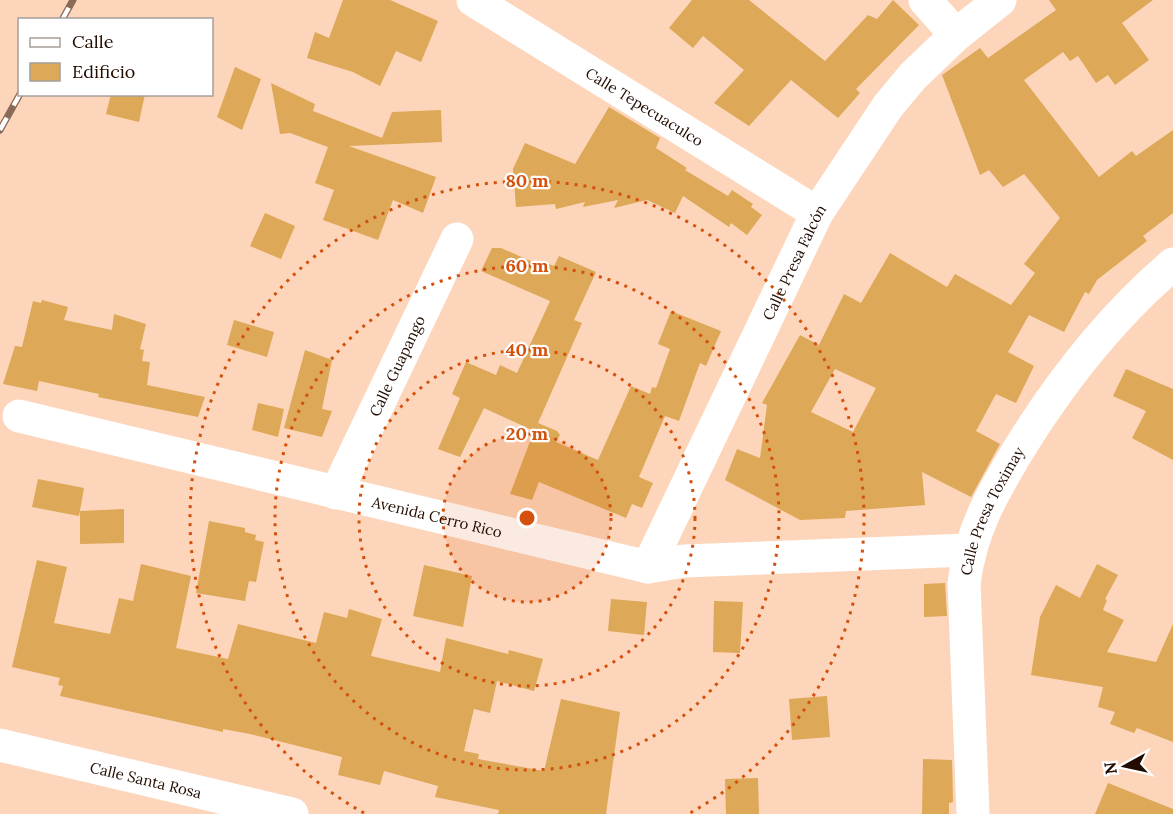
<svg xmlns="http://www.w3.org/2000/svg" width="1173" height="814" viewBox="0 0 1173 814" font-family="Lora,serif">
<rect width="100%" height="100%" fill="#fdd5ba"/>
<!-- building -->
<path fill="#dda857" fill-rule="evenodd" d="M343 0H390L438 21 421 62 396 51 380 86 353 72 307 58 315 32 329 38Z
M692 0H749L825 61 868 15 877 19 893 0 919 25 856 89 860 93 838 118 791 80 749 126 714 103 744 70 703 36 693 48 669 28Z
M1049 0H1153L1122 23 1149 60 1115 85 1108 75 1096 83 1078 56 1070 61 1063 52 1024 80 1099 177 1132 151 1136 156 1173 130V213L1143 236 1147 241 1097 280 1089 294 1085 292 1064 332 1029 315 1008 352 1034 366 1016 403 996 394 976 431 1000 444 971 497 922 472 925 505 846 511 845 518 800 520 725 480 737 449 760 458 767 405 762 403 800 335 819 345 844 294 861 303 890 253 947 287 955 274 1011 305 1035 273 1024 264 1060 218 1024 174 1003 187 989 170 980 175 942 75 980 48 988 58 1056 10ZM835 369 876 388 853 432 811 412Z
M235 67 261 79 242 130 217 117Z
M271 83 315 104 313 111 382 138 392 112 441 110 442 142 349 146 436 177 423 213 393 200 378 240 323 220 334 190 315 183 328 147 290 133 280 134Z
M111 94H145L139 122 106 114Z
M609 107 660 138 656 148 687 168 685 170 728 196 732 190 753 204 751 207 762 215 747 235 731 223 729 227 683 196 675 213 647 200 614 208 618 200 583 207 585 202 556 209 555 204 516 207 513 169 525 143 575 164Z
M265 213 295 226 281 259 250 246Z
M492 248H501L547 268 549 264 554 266 559 256 596 272 574 320 582 323 538 423 557 431 560 435 556 442 598 460 631 386 650 394 652 387 656 388 670 349 658 344 671 311 721 331 706 366 700 363 679 421 665 416 639 477 653 483 642 508 632 504 626 518 539 482 532 500 510 494 534 431 484 408 460 457 438 449 460 398 452 394 466 362 496 375 500 365 517 373 550 301 481 271Z
M42 300 68 307 64 320 112 330 114 314 146 324 140 349 144 350 142 361 150 362 147 385 205 397 198 417 98 397 99 394 39 381 37 391 3 384 15 346 22 347 33 301 41 303Z
M234 320 274 332 267 357 227 345Z
M305 350 332 360 322 409 332 411 322 437 284 428Z
M1126 369 1173 389V460L1132 438 1146 411 1113 396Z
M258 403 284 409 278 437 252 430Z
M38 479 84 488 79 516 32 507Z
M124 509V543L80 544V511Z
M209 521 245 528V532L256 535 255 540 264 542 256 582 249 581 245 601 196 593Z
M37 560 67 567 54 623 110 634 119 598 133 601 141 564 191 576 176 648 228 659 238 624 316 643 324 612 347 618 349 609 382 619 371 656 440 672 446 638 508 654 509 650 543 659 534 691 497 681 490 713 474 709 464 751 479 754 478 759 544 771 561 699 620 712 606 814H498L499 810 435 797 438 786 384 771 380 785 338 775 342 757 250 734 223 729V732L60 696 63 686 58 685 60 678 12 667Z
M1097 564 1118 575 1105 599 1107 600 1103 610 1124 620 1107 652 1156 662 1173 624V742L1137 728 1134 733 1110 724 1115 712 1098 707 1103 687 1031 675 1040 617 1056 585 1080 598Z
M424 565 472 576 463 627 413 616Z
M945 583 947 616 924 617V584Z
M611 599 647 602 644 635 608 631Z
M714 601 743 602 740 653 713 652Z
M827 696 830 737 792 740 789 699Z
M923 759 952 760 953 802 949 803V814H922Z
M758 778 759 814H726L725 779Z
M1108 783 1173 809V814H1095Z"/>
<g fill="none" stroke-linecap="round" stroke-linejoin="round">
<!-- minor -->
<g stroke="#fff" stroke-width="33">
<path id="s1" d="M473 0 817 213"/>
<path d="M925 0 956 35"/>
<path id="s2" d="M19 416 648 567 684 561 968 550"/>
<path id="s3" d="M336 493 457 239"/>
<path id="s4" d="M648 567 817 213 888 106 913 76 956 35 1000 0"/>
<path id="s5" d="M0 745 292 814"/>
<path id="s6" d="M973 814 964 583C971 530 992 494 1019 449 1062 379 1110 318 1173 264"/>
</g>
<defs>
<path id="rail" d="M62 20 73 0
M0 130 20 94"/>
</defs>
<!-- rail casing -->
<use href="#rail" stroke="#8a6b58" stroke-width="7"/>
<!-- rail -->
<use href="#rail" stroke="#fff" stroke-width="4.5" stroke-dasharray="14" stroke-linecap="butt"/>
</g>
<!-- distance rings -->
<circle cx="527" cy="518" r="84" fill="#d4510b" fill-opacity=".12"/>
<g fill="none" stroke="#d4510b" stroke-width="3" stroke-dasharray="3 6">
<circle cx="527" cy="518" r="84"/>
<circle cx="527" cy="518" r="168"/>
<circle cx="527" cy="518" r="252"/>
<path d="M364 813A337 337 0 1 1 690 813"/>
</g>
<g text-anchor="middle" dominant-baseline="central" stroke-width="4.5" stroke-linejoin="round" paint-order="stroke">
<!-- street labels -->
<g font-size="15" fill="#220c00" stroke="#fff">
<text stroke="none"><textPath href="#s1" startOffset="202">Calle Tepecuaculco</textPath></text>
<text stroke="none"><textPath href="#s4" startOffset="338">Calle Presa Falcón</textPath></text>
<text stroke="none"><textPath href="#s3" startOffset="141">Calle Guapango</textPath></text>
<text stroke="none"><textPath href="#s6" startOffset="309">Calle Presa Toximay</textPath></text>
<text stroke="none"><textPath href="#s2" startOffset="430">Avenida Cerro Rico</textPath></text>
<text stroke="none"><textPath href="#s5" startOffset="150">Calle Santa Rosa</textPath></text>
</g>
</g>
<circle cx="527" cy="518" r="9" fill="#d4510b" stroke="#fff" stroke-width="3"/>
<g font-size="18" text-anchor="middle" font-weight="bold" fill="#d4510b" stroke="#fff" stroke-width="4.5" stroke-linejoin="round" paint-order="stroke">
<text x="527" y="187">80 m</text>
<text x="527" y="272">60 m</text>
<text x="527" y="356">40 m</text>
<text x="527" y="440">20 m</text>
</g>
<!-- legend -->
<rect x="18" y="18" width="195" height="78" fill="#ffffff" stroke="#a79e99" stroke-width="1.5"/>
<rect x="30" y="38" width="30" height="9" fill="#ffffff" stroke="#a79e99" stroke-width="1.5"/>
<text x="72" y="48" font-size="18" fill="#220c00">Calle</text>
<rect x="30" y="63" width="30" height="18" fill="#dda857" stroke="#a79e99" stroke-width="1.5"/>
<text x="72" y="78" font-size="18" fill="#220c00">Edificio</text>
<!-- north arrow -->
<g transform="translate(1125 766) rotate(262)" stroke="#ffffff" stroke-width="4.5" paint-order="stroke">
<path d="M0-4.5L10 22L0 15L-10 22Z" fill="#220c00"/>
<text y="-9" font-size="16" font-weight="bold" text-anchor="middle" fill="#220c00">N</text>
</g>
</svg>
